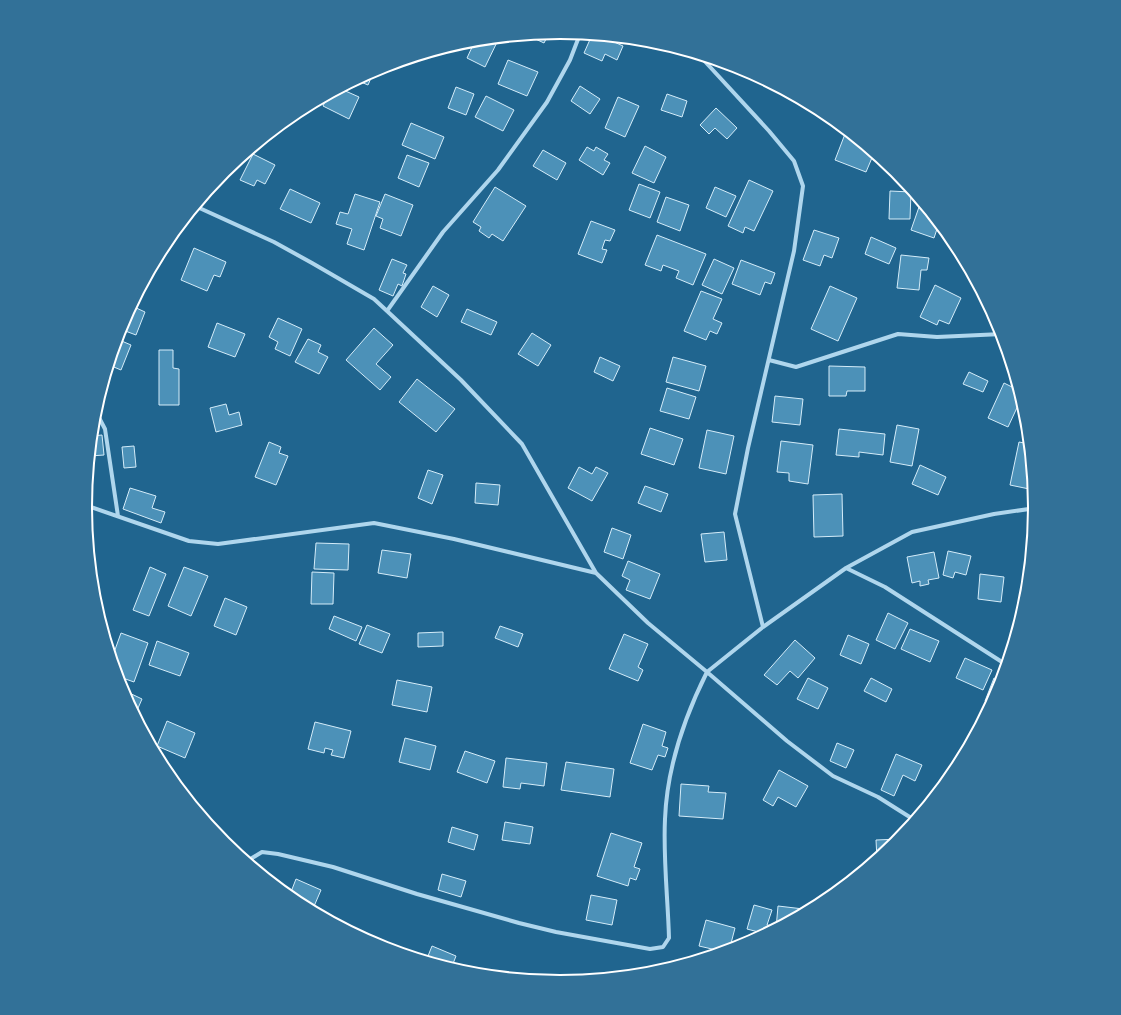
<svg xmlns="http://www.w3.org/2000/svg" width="1121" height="1015" viewBox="0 0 1121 1015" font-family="'Nunito Sans',sans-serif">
<rect width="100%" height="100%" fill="#20658f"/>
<!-- building -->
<path fill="#4c91b8" stroke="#d4ecf9" d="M549 33 544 43 527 35Z
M592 35 601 36 623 46 617 60 605 54 602 61 584 53Z
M499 38 485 67 467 58 473 45 466 42Z
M508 60 538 72 527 96 498 84Z
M374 71 368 85 356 80Z
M580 86 600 99 590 114 571 101Z
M456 87 474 94 466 115 448 108Z
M341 89 359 97 349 119 323 106 328 95Z
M667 94 687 101 682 117 661 110Z
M486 96 514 110 503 131 475 117Z
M618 97 639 106 625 137 605 128Z
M716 108 737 128 727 139 715 128 709 134 700 125Z
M411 123 444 137 435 159 402 145Z
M845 134 857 139 874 153 866 172 835 160Z
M645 146 666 157 654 183 632 173Z
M587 147 594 151 596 147 608 154 604 160 610 163 603 175 579 160Z
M543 150 566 163 557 180 533 166Z
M253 154 275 165 265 184 257 180 254 186 240 180Z
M407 155 429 163 419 187 398 178Z
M749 180 773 191 754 231 745 227 743 233 728 226Z
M639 184 660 192 650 218 629 210Z
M495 187 526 206 503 241 492 234 489 238 479 231 481 227 473 222Z
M715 187 736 196 726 217 706 208Z
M290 189 320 203 311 223 280 209Z
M890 191 911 192 910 219H889Z
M355 194 380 202 364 250 347 244 352 229 336 224 340 212 348 214Z
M385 194 413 205 401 236 380 228 383 219 376 216Z
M666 197 689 205 680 231 657 222Z
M919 207 929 211 939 223 934 238 911 230Z
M591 221 615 230 610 241 605 240 602 249 607 250 602 263 578 254Z
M814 230 839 238 832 258 824 255 820 266 803 260Z
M657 235 706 254 693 285 676 278 679 271 663 265 661 271 645 265Z
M871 237 896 248 889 264 865 254Z
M194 248 226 262 220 277 214 275 207 291 181 280Z
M901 255 929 258 927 270H921L919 290 897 288Z
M392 259 407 265 403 273 406 274 402 286 398 284 393 296 379 290Z
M714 259 734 268 722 294 702 285Z
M741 260 775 273 771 284 765 282 760 295 732 284Z
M935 285 961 298 949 324 939 320 937 325 920 317Z
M433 286 449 295 437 317 421 307Z
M830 286 857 298 838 341 811 329Z
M701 291 722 299 713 319 722 323 717 334 710 331 706 340 684 331Z
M132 306 145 312 136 335 120 329Z
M467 309 497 322 491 335 461 322Z
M278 318 302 329 290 356 275 349 278 342 269 337Z
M217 323 245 334 235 357 208 347Z
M374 328 393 345 376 364 391 377 380 390 346 360Z
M532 333 551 345 538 366 518 354Z
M117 339 131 345 121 370 109 365Z
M308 339 321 345 318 352 328 357 319 374 295 362Z
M159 350H173V368L179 369V405H159Z
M600 357 620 366 613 381 594 372Z
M673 357 706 366 699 391 666 382Z
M829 366 865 367V391H847L846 396H829Z
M969 372 988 381 983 392 963 384Z
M417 379 455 409 436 432 399 402Z
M1004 383 1020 391 1022 397 1008 427 988 418Z
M667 388 696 397 689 419 660 411Z
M775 396 803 399 800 425 772 422Z
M226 404 229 415 239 412 242 425 216 432 210 408Z
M897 425 919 429 912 466 890 462Z
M650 428 683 439 674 465 641 454Z
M839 429 885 434 883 455 859 452V457L836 455Z
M707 430 734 436 726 474 699 468Z
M102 435 104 455 90 456 92 436Z
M781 441 813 445 808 484 789 481V473L777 472Z
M269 442 281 447 279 453 288 456 276 485 255 477Z
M1019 442 1030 444 1028 457H1031L1034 490 1010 485Z
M134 446 136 467 124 468 122 447Z
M920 465 946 477 938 495 912 484Z
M579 467 592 474 596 467 608 473 592 501 568 488Z
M428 470 443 475 432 504 418 498Z
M476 483 500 485 498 505 475 503Z
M645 486 668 494 661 512 638 503Z
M130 488 156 496 152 508 165 512 161 523 123 509Z
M842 494 843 536 814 537 813 495Z
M612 528 631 535 623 559 604 552Z
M724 532 727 560 705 562 701 534Z
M1033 541 1031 557 1029 542Z
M316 543 349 544 348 570 314 569Z
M382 550 411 554 407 578 378 573Z
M948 551 971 556 966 575 955 572 953 578 943 575Z
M934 552 939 578 928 580 929 584 920 586V581L912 583 907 557Z
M628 561 660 574 650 599 626 590 630 580 622 576Z
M150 567 166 574 149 616 133 610Z
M184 567 208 576 191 616 168 606Z
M312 572 334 573 333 604H311Z
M980 574 1004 577 1001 602 978 599Z
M225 598 247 607 236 635 214 626Z
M888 613 908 623 895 649 876 640Z
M334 616 362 627 356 641 329 629Z
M367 625 390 634 382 653 359 644Z
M500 626 523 634 518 647 495 638Z
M910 629 939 641 930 662 901 649Z
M443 632V646L418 647V633Z
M121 633 148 643 134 682 117 676 112 658Z
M624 634 648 644 638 667 643 670 638 681 609 669Z
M848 635 869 644 861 664 840 655Z
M795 640 815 658 798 678 790 671 777 685 764 675Z
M157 641 189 653 180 676 149 665Z
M965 658 992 670 983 690 956 678Z
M808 678 828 688 818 709 797 699Z
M871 678 892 689 886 702 864 691Z
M994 678 1002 681 992 704 985 701Z
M397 680 432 687 427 712 392 705Z
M121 689 142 699 135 715Z
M167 721 195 733 185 758 157 746Z
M315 722 351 731 344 758 331 755 333 750 325 748 324 753 308 749Z
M643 724 666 732 662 746 668 748 665 757 658 755 652 770 630 763Z
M405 738 436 746 430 770 399 762Z
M837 743 854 750 846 768 830 761Z
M965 746 969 747 959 765H957Z
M465 751 495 761 487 783 457 772Z
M896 754 922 765 915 781 903 775 894 796 881 790Z
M506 758 547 763 544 786 521 783 520 789 503 787Z
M566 762 614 769 610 797 561 790Z
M779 770 808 786 796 807 778 797 773 806 763 800Z
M681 784 709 786 708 792 726 793 723 819 679 816Z
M505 822 533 827 530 844 502 840Z
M452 827 478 835 474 850 448 842Z
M611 833 642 843 634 867 640 869 636 880 630 878 628 886 597 876Z
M901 839 897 844 877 859 876 840Z
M442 874 466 881 461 897 438 890Z
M296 879 321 890 312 911 289 897Z
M591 895 617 900 612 925 586 920Z
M754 905 772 910 767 925 773 926 772 931 766 934 747 929Z
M778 906 812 910 776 929Z
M706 920 735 928 729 951 725 952 699 946Z
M432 946 456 956 451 969 426 961Z"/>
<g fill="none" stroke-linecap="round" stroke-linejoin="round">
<!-- street -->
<path stroke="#afd6ed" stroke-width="4" d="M699 55 769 131 794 161 803 186 794 251 748 448 735 514 763 627
M387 311 443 232 498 170 547 102 570 60 580 34
M769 360 796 367 898 334 937 337 1002 334
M95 410 105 429 118 516
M85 505 189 541 218 544 374 523 454 539 596 573 522 444 461 380 387 311 374 299 312 263 274 242 195 206
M846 568 885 587 1002 662 1008 663
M596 573 648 623 707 672 763 627 846 568 912 532 994 514 1036 508
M249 864 252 858 262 852 278 854 333 867 417 894 519 923 556 932 650 949 663 947 669 938C668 899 663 859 665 819 667 767 684 718 707 672L787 741 833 776 878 797 916 821"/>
</g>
<!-- crop -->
<path d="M0 0H1121V1015H0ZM92 507a468 468 0 1 1 936 0a468 468 0 1 1-936 0Z" fill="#327198" fill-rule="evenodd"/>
<path fill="none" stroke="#fff" stroke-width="2" d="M92 507a468 468 0 1 1 936 0a468 468 0 1 1-936 0Z"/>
</svg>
